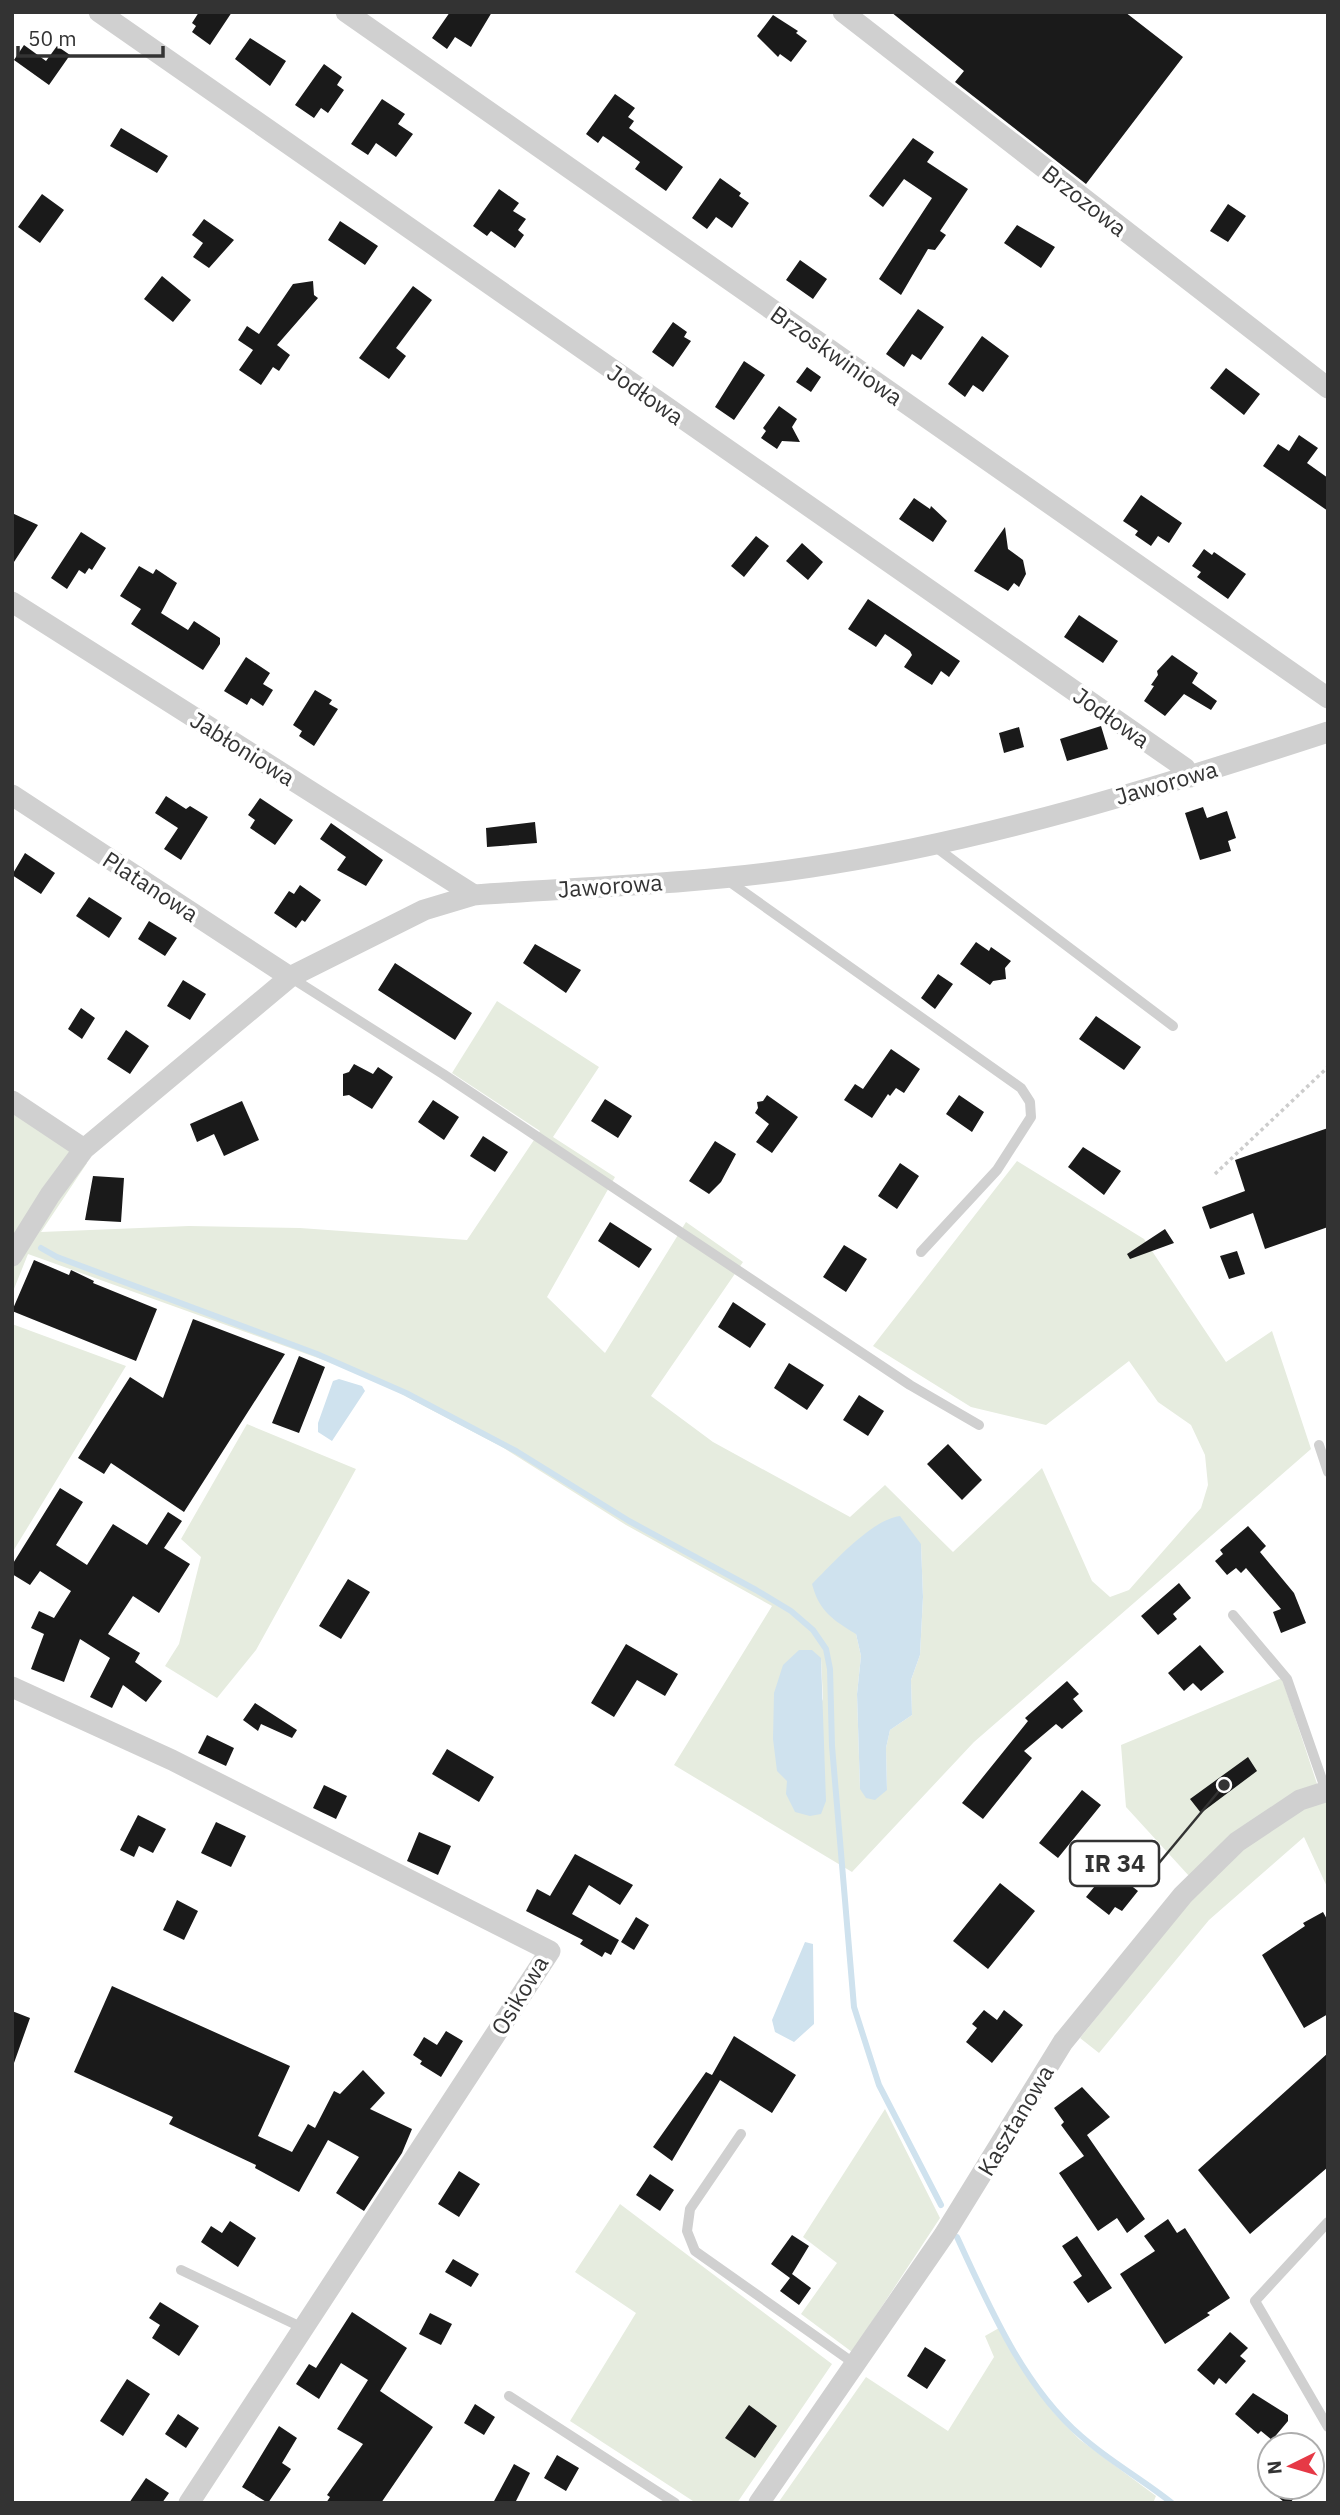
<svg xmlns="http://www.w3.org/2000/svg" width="1340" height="2515" viewBox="0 0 1340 2515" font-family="'IBM Plex Sans',sans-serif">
<rect width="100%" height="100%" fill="#fff"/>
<!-- green -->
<path fill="#e6ecdf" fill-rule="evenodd" d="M497 1001 599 1067 553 1137 615 1177 547 1297 605 1353 686 1222 743 1262 651 1396 713 1442 850 1517 885 1485 953 1552 1042 1468 1092 1581 1110 1597 1129 1590 1201 1508 1208 1485 1205 1455 1191 1425 1158 1402 1129 1361 1046 1425 971 1407 873 1346 1017 1161 1144 1239 1226 1362 1272 1331 1311 1449 974 1742 852 1872 674 1765 772 1606 626 1525 502 1447 388 1387 329 1362 28 1254 12 1294V1090L44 1116 87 1163 41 1232 189 1226 300 1228 467 1240 540 1131 452 1073ZM921 1544 923 1597 920 1655 911 1680 912 1715 890 1730 886 1748 887 1790 860 1789 857 1694 861 1656 856 1634ZM821 1658 823 1699 787 1781Z
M12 1324 126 1366 12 1553Z
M247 1424 356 1469 256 1650 217 1698 165 1666 179 1644 201 1557 181 1539Z
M1282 1678 1323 1802 1328 1801V1889L1304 1837 1209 1920 1099 2053 1080 2038 1200 1888 1126 1807 1121 1745Z
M885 2109 940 2218 852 2352 801 2314 837 2263 803 2237Z
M620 2204 832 2364 737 2503H696L570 2421 636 2313 575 2272Z
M999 2328 1054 2413 1079 2439 1156 2496 1153 2503H778L866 2377 948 2431 994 2357 985 2336Z"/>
<!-- water -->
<path fill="#cfe2ee" d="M339 1379 362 1386 365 1391 332 1441 318 1432V1423L333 1381Z
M900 1516 921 1544 923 1597 920 1655 911 1680 912 1715 890 1730 886 1748 887 1790 875 1800 866 1798 860 1789 857 1694 861 1656 856 1634C833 1620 819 1611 812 1584 833 1563 871 1520 900 1516Z
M799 1650H812L821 1658 826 1801 821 1814 810 1816 795 1812 786 1794 787 1781 777 1771 773 1739 774 1693 783 1665Z
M805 1942 813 1944 814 2024 794 2042 775 2032 772 2020Z"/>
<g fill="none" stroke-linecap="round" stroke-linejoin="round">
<!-- stream -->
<path stroke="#cfe2ee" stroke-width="6" d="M41 1248 57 1257 317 1354 406 1393 516 1451 629 1521 756 1590 791 1611 813 1630 826 1649 830 1669 832 1746 854 2007 879 2085 941 2205
M957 2237C989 2306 1023 2386 1081 2436 1109 2461 1142 2479 1172 2503"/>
</g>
<!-- building -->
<path fill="#1a1a1a" d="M199 12H232L210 45 192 32 196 26 192 23Z
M450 12H492L471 47 455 37 447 49 432 38Z
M891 12H1125L1183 57 1086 184 955 82 964 71Z
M773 15 798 31 796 33 807 41 791 62 780 54 778 57 757 36Z
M250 38 286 61 270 86 235 59Z
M24 45 46 61 57 46 70 55 49 85 14 60Z
M324 64 342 77 337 85 344 90 328 113 321 108 314 118 295 105Z
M615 94 635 108 628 117 634 121 629 128 683 167 666 191 635 169 640 162 609 140 603 136 598 143 586 134Z
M382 99 405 114 398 124 413 134 396 157 376 143 368 155 351 144Z
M121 128 168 156 157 173 110 146Z
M913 138 934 152 927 162 968 189 940 231 946 235 935 250 928 249 901 295 879 279 932 198 904 179 883 207 869 196Z
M720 178 741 193 739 196 749 203 732 228 716 217 707 229 692 218Z
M499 189 519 203 513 211 526 219 518 230 524 235 515 248 491 231 487 236 473 226Z
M42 194 64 210 40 243 18 227Z
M1228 204 1246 216 1228 242 1210 231Z
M204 219 234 240 209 268 193 257 203 243 192 235Z
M340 221 378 246 365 265 328 240Z
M1017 225 1055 247 1041 268 1004 243Z
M800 260 827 279 813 299 786 280Z
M162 276 191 300 173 322 144 299Z
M313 281 314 295 318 298 277 345 290 355 279 371 273 367 261 385 239 370 253 350 238 340 247 326 259 334 293 284Z
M413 286 432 300 396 348 406 356 389 379 359 358Z
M918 309 944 327 921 360 912 354 904 367 886 354Z
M673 322 687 332 684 337 691 341 673 367 652 352Z
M982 336 1009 356 983 392 973 385 965 397 948 384Z
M744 361 765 375 734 420 715 407Z
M807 367 821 377 811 392 796 382Z
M1226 368 1260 394 1244 415 1210 388Z
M779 406 797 419 792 427 800 442 782 441 777 449 761 438 766 431 763 428Z
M1299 435 1318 448 1307 463 1328 478V511L1263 466 1278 444 1289 451Z
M1141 495 1182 523 1169 543 1158 536 1151 546 1135 535 1138 531 1123 521Z
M914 498 930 509 931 506 947 521 933 542 899 519Z
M12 513 38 525 12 565Z
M1005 527 1008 549 1023 560 1026 574 1019 587 1014 583 1008 591 974 571Z
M81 532 106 548 92 570 89 568 85 574 79 570 67 589 51 578Z
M756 536 769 546 744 577 731 566Z
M802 543 823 562 808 580 786 561Z
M1204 549 1212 555 1214 552 1246 574 1228 599 1197 577 1201 572 1192 566Z
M139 566 153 574 156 569 177 583 161 613 188 630 194 621 220 638V644L203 670 131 624 141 609 120 596Z
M868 599 960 661 949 677 941 671 932 685 904 667 912 655 910 651 885 634 876 647 848 629Z
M1079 615 1118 641 1103 663 1064 637Z
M1172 655 1198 673 1192 683 1217 701 1211 710 1184 694 1165 716 1144 701 1154 686 1151 685 1158 675 1157 671Z
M246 657 270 673 263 684 273 690 263 706 251 698 247 705 224 691Z
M315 690 332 700 329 704 338 709 314 746 299 736 302 731 293 725Z
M1101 726 1108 749 1067 761 1060 739Z
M1019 727 1024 747 1004 753 999 733Z
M166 796 186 809 190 806 208 817 181 860 164 849 178 828 155 813Z
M260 798 293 820 275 845 250 828 255 820 248 815Z
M1203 807 1207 818 1227 811 1236 838 1228 841 1231 851 1200 860 1185 813Z
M535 822 537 843 487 847 486 828Z
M331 823 383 860 366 886 337 870 346 857 320 839Z
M25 853 55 873 41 894 12 875Z
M300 885 321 900 305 922 302 920 296 928 274 913 289 891 294 894Z
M89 897 122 918 109 938 76 916Z
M149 921 177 938 165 956 138 939Z
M976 942 989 951 991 947 1011 961 1005 968 1006 979 993 981 990 985 960 964Z
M535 944 581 970 566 993 523 963Z
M395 963 472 1013 455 1040 378 990Z
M938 974 953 984 935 1009 921 998Z
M183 980 206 994 190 1020 167 1006Z
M81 1008 95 1018 82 1039 68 1029Z
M1096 1016 1141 1047 1124 1070 1079 1039Z
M126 1030 149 1046 130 1074 107 1059Z
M891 1049 920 1069 904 1093 896 1088 890 1096 888 1094 872 1118 844 1100 855 1084 863 1089Z
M354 1064 373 1074 378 1067 393 1077 372 1109 349 1095 343 1096V1074L349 1072Z
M767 1095 798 1117 772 1153 756 1142 769 1124 755 1113 758 1108 757 1102 763 1101Z
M959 1095 984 1112 972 1132 946 1114Z
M605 1099 632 1116 618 1138 591 1121Z
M433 1100 459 1117 444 1140 418 1122Z
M242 1101 259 1140 224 1156 214 1134 197 1142 190 1124Z
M1328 1128V1227L1265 1249 1253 1213 1210 1229 1202 1207 1245 1191 1235 1160Z
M483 1136 508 1152 495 1172 470 1156Z
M715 1141 736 1154 721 1182 709 1194 689 1181Z
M1083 1147 1121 1171 1104 1195 1068 1167Z
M900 1163 919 1176 897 1209 878 1196Z
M93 1176 124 1178 121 1222 85 1220Z
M610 1222 652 1249 639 1268 598 1241Z
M1165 1229 1174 1243 1130 1259 1127 1254Z
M844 1245 867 1259 846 1292 823 1277Z
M1237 1251 1245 1274 1229 1279 1220 1256Z
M34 1260 69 1275 71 1270 94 1281 93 1283 157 1309 136 1361 12 1311Z
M733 1302 766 1324 750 1348 718 1327Z
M193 1319 285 1354 184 1512 111 1463 104 1474 78 1458 130 1377 163 1398Z
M299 1356 325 1367 299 1433 272 1423Z
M789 1363 824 1385 807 1410 774 1388Z
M859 1395 884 1411 868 1436 843 1420Z
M948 1444 982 1480 962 1500 927 1464Z
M60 1488 83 1502 56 1545 87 1565 113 1524 147 1545 168 1512 182 1521 164 1548 190 1564 159 1613 133 1596 108 1634 140 1653 135 1662 162 1681 146 1702 123 1685 112 1708 90 1697 110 1658 80 1639 64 1682 31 1669 44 1634 31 1628 39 1611 54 1618 71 1591 40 1571 30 1585 12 1574V1565Z
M1248 1526 1266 1546 1260 1552 1294 1593 1306 1623 1281 1633 1273 1612 1281 1609 1246 1568 1241 1573 1236 1568 1227 1575 1215 1561 1223 1554 1220 1550Z
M348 1579 370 1592 341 1639 319 1626Z
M1179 1583 1191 1598 1173 1614 1177 1619 1158 1635 1141 1616Z
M626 1644 678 1674 665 1696 637 1680 614 1717 591 1703Z
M1200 1645 1224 1672 1201 1691 1193 1683 1184 1691 1168 1673Z
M1067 1681 1079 1694 1073 1699 1083 1711 1062 1729 1056 1724 1024 1751 1032 1758 983 1819 962 1803 1028 1721 1025 1718Z
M255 1703 297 1730 292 1738 261 1724 258 1731 243 1720Z
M207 1735 234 1748 226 1766 198 1753Z
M447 1749 494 1777 479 1802 432 1774Z
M1248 1757 1257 1771 1201 1813 1190 1799Z
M324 1785 347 1796 336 1819 313 1808Z
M1082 1790 1101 1805 1058 1858 1039 1843Z
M138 1815 166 1829 153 1853 139 1846 134 1857 120 1850Z
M216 1822 246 1836 231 1867 201 1853Z
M419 1832 451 1846 438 1875 407 1861Z
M575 1854 633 1885 620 1905 589 1885 572 1914 619 1940 611 1955 605 1952 602 1957 580 1944 583 1940 526 1911 537 1889 550 1896Z
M1115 1873 1138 1891 1122 1911 1115 1907 1109 1915 1086 1897 1103 1876 1109 1881Z
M1000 1883 1035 1911 988 1969 953 1941Z
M177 1900 198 1911 184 1940 163 1930Z
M1323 1912 1328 1921V2014L1304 2028 1262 1955 1305 1926 1303 1923Z
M636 1917 649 1925 634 1950 621 1942Z
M112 1986 290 2066 258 2136 292 2152 308 2124 315 2128 334 2091 340 2094 363 2070 385 2093 370 2109 412 2129 402 2153 364 2211 336 2193 359 2157 328 2140 299 2192 255 2168 256 2165 169 2124 173 2117 74 2072Z
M984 2010 997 2020 1004 2010 1023 2025 992 2063 966 2042 977 2028 972 2024Z
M12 2011 30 2018 14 2063 12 2062Z
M446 2031 463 2041 441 2077 420 2064 422 2061 413 2055 424 2037 437 2045Z
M734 2036 796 2075 772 2113 720 2080 672 2161 653 2147 706 2072 712 2075Z
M1328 2053V2167L1250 2234 1198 2170Z
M1082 2087 1110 2117 1087 2135 1145 2219 1127 2233 1117 2218 1098 2231 1059 2173 1084 2156 1061 2125 1064 2122 1054 2108Z
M459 2171 480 2184 459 2217 438 2204Z
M650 2174 674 2190 660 2211 636 2195Z
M1168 2219 1177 2233 1185 2228 1230 2298 1207 2313 1210 2315 1165 2344 1120 2274 1155 2251 1144 2236Z
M230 2221 256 2238 238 2267 201 2242 211 2226 222 2233Z
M792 2235 809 2246 792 2274 811 2288 799 2305 780 2291 790 2278 771 2264Z
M1077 2236 1112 2288 1088 2303 1073 2282 1082 2276 1062 2246Z
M453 2259 479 2274 471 2287 445 2272Z
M160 2302 199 2326 179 2356 152 2338 160 2325 149 2318Z
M352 2312 407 2348 380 2391 433 2427 381 2503H326L330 2497 327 2495 363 2444 337 2429 368 2380 341 2363 319 2399 296 2384 309 2364 316 2368Z
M430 2313 452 2324 441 2345 419 2334Z
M1230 2332 1248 2348 1240 2356 1246 2361 1226 2384 1219 2378 1214 2385 1197 2370Z
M925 2347 946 2360 927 2389 907 2376Z
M127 2379 150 2394 123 2436 100 2421Z
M1253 2393 1288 2415V2421L1272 2440 1261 2431 1258 2434 1235 2414Z
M475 2404 495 2417 484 2435 464 2423Z
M749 2405 777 2426 755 2458 725 2438Z
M178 2414 199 2428 186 2448 165 2434Z
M279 2426 297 2438 282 2463 291 2469 268 2503 242 2487Z
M557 2455 579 2468 566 2491 544 2478Z
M514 2464 530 2473 515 2503H493Z
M146 2478 169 2493 162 2503H129Z
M1267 2487H1303L1290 2503H1285Z"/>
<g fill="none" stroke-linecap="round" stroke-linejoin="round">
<!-- path -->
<path stroke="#cdcdcd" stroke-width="3.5" stroke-dasharray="3.5 3.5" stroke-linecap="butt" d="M1215 1174 1328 1067"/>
<!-- service -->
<path stroke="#d0d0d0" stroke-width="10" d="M933 845 1173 1026
M727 880 1021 1088 1030 1102 1031 1117 997 1170 921 1252
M290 977 443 1074 910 1385 979 1425
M1319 1445 1328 1472
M1233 1615 1287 1679 1326 1791
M741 2134 690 2209 687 2231 695 2251 855 2364
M1328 2222 1255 2301 1328 2427
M181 2270 303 2328
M509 2396 675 2503"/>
<!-- minor -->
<path stroke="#d0d0d0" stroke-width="21" d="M99 12 1185 768 1190 777
M346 12 1328 698
M843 12 1328 388
M12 602 474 895
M12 795 290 977
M12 1101 84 1149
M12 1256 50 1195 84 1149 290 977 424 910 474 895C586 887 700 884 811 867 987 841 1159 787 1328 732
M12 1687 172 1760 550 1951 189 2503
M759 2503 944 2235 1063 2042 1183 1895 1237 1842 1300 1800 1328 1791"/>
</g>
<g text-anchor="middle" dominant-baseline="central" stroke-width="7" stroke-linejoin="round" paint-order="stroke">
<!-- street labels -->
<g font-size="23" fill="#333" stroke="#fff">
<text transform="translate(1085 200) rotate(38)">Brzozowa</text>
<text transform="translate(837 355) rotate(35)">Brzoskwiniowa</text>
<text transform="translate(646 394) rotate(35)">Jodłowa</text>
<text transform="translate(1112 717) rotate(35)">Jodłowa</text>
<text transform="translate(243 748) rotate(32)">Jabłoniowa</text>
<text transform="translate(1166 782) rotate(-16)">Jaworowa</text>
<text transform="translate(610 885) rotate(-4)">Jaworowa</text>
<text transform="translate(151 886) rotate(33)">Platanowa</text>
<text transform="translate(519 1995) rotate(-59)">Osikowa</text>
<text transform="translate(1015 2120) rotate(-59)">Kasztanowa</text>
</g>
</g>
<!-- callouts -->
<path fill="none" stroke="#333" stroke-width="2.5" d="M1224 1785L1159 1863"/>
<circle fill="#333" stroke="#fff" stroke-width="2.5" cx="1224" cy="1785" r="7"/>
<rect fill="#fff" stroke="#333" stroke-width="2.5" x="1070" y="1841" width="89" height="45" rx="7"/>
<g font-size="24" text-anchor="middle" font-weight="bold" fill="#333">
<text x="1115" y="1872">IR 34</text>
</g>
<!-- border -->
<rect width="1340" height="2515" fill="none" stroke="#333333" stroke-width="28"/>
<!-- north arrow -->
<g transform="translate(1291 2466) rotate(265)"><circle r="33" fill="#ffffff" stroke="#adadad" stroke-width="2"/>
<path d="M0-5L12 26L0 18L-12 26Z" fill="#e63946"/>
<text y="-10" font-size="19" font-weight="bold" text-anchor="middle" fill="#333333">N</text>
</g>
<!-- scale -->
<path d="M18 46v10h145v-10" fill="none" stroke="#333333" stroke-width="3.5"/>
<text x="28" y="46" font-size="21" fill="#333333" stroke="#ffffff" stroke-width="5" paint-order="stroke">50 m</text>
</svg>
